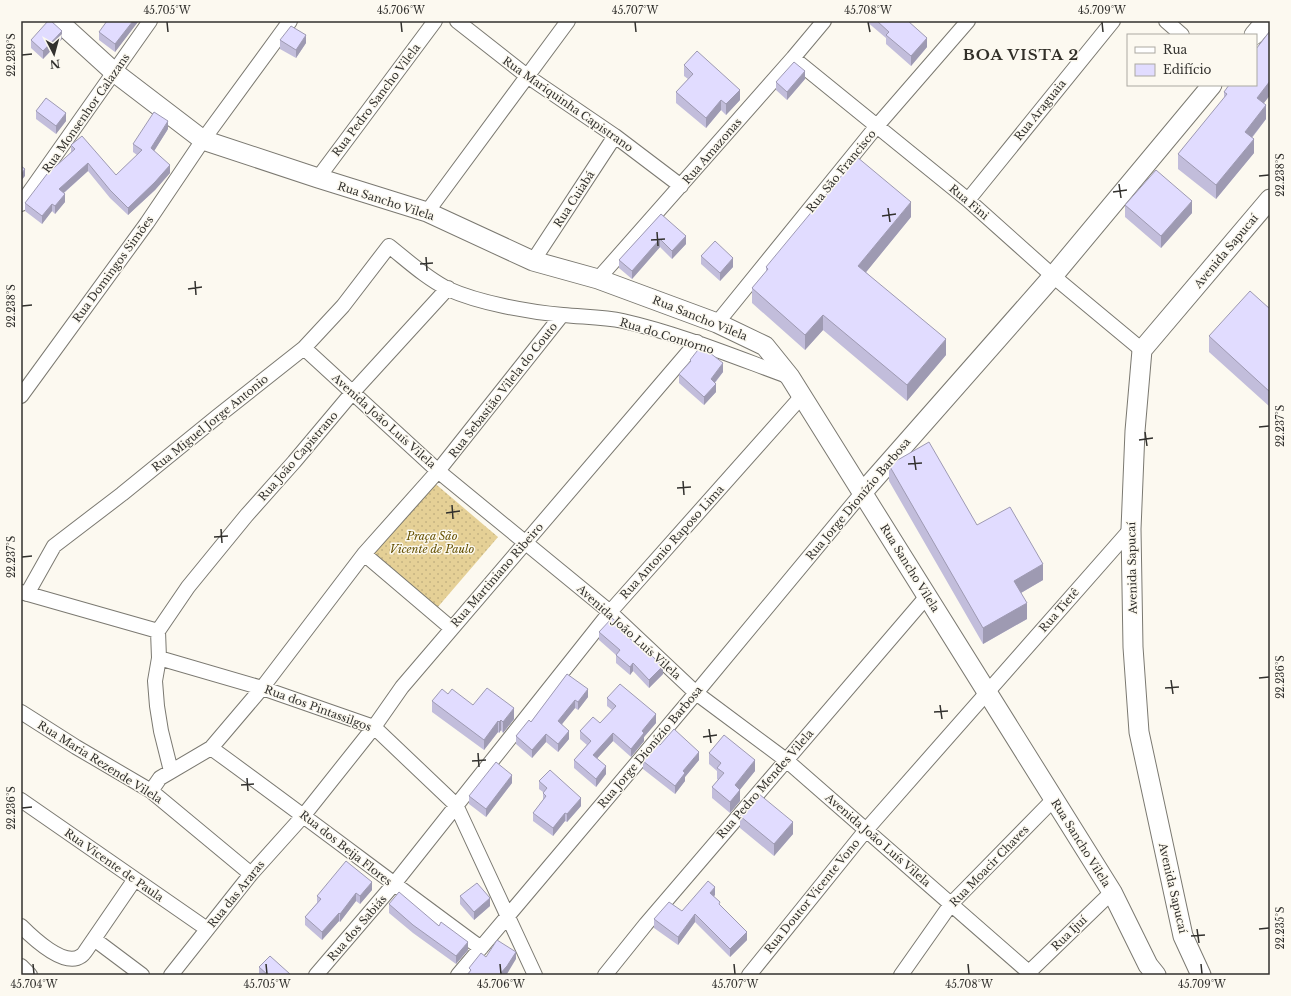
<svg xmlns="http://www.w3.org/2000/svg" width="1291" height="996" viewBox="0 0 1291 996" font-family="'Libre Baskerville',serif">
<defs>
<pattern id="grass-dots" width="8" height="8" patternUnits="userSpaceOnUse"><rect width="8" height="8" fill="#e5d096"/><path d="M2 2h.1M6 6h.1" fill="none" stroke="#c5b382" stroke-width="1.8" stroke-linecap="round"/></pattern>
</defs>
<rect width="100%" height="100%" fill="#fcf9f0"/>
<!-- grass -->
<path fill="url(#grass-dots)" d="M425 475 498 537 437 608 364 545Z"/>
<g fill="none" stroke-linecap="round" stroke-linejoin="round">
<defs>
<path id="minor" d="M457 21 527 76 615 136 681 186
M1166 21 1182 35
M793 58 968 200 1053 276 1142 350
M318 178 435 21
M968 200 1113 21
M21 204 150 21
M427 212 568 21
M533 261 615 136
M598 279 793 58 824 21
M717 323 876 127 968 21
M304 348 438 471 610 612 696 693 786 760 1032 975
M21 396 147 223 203 140 290 21
M364 554 451 628
M21 592 158 631
M27 594 54 546 122 494 218 416 304 348 343 306 389 246C408 261 426 278 448 289 479 303 529 312 563 315 583 317 604 317 623 321 680 334 735 357 790 377
M158 631 188 587 246 516 294 462 352 393 448 288
M158 631 159 658 155 681 157 706 161 731 171 771
M159 658 262 688 374 727 456 805 535 975
M21 712 76 747 151 791 251 874
M211 748C302 814 391 882 481 948
M151 791 160 778 211 748 262 688 364 554 438 471 562 315
M21 800 207 929
M21 926C32 937 64 968 81 956 83 955 85 952 87 949L135 879
M94 939 142 975
M21 966 30 975
M171 975 251 874 304 815 374 727 402 687 697 342
M316 975 394 884 610 612 802 396
M458 975 696 693 862 493
M605 975 646 924 928 595
M749 975 866 830 1131 529
M901 975 951 904 1054 799
M1026 975 1112 892"/>
<path id="secondary" d="M58 21 114 72 203 140 318 178 427 212 533 261 598 279 717 323 765 346 790 377 1112 892 1148 965 1156 975
M1254 35 1266 21
M862 493 1053 276 1212 85
M1201 975 1183 936 1139 732 1133 647 1131 529 1135 431 1142 350 1270 199"/>
</defs>
<!-- minor casing -->
<use href="#minor" stroke="#7b7971" stroke-width="16"/>
<!-- secondary casing -->
<use href="#secondary" stroke="#7b7971" stroke-width="21"/>
<!-- minor -->
<use href="#minor" stroke="#fff" stroke-width="14"/>
<!-- secondary -->
<use href="#secondary" stroke="#fff" stroke-width="19"/>
</g>
<!-- wall -->
<path fill="#c2bddb" d="M138 21 115 52 99 40V32Z
M866 21H908L927 47 911 66 886 44V38Z
M1270 31V95L1264 103 1266 119 1252 138 1254 153 1216 199 1178 169V154L1224 99V92Z
M62 39 43 59 31 48V40Z
M280 40 306 43 296 58 280 49Z
M684 65 740 100 726 115 721 110 706 128 676 103V92L688 79 684 76Z
M805 79 787 100 776 90V82Z
M36 111 66 121 56 134 36 119Z
M168 129 154 151 170 173 155 190 128 215 110 198 88 171 64 193 65 202 55 214 52 211 42 224 25 211V203L71 152V145L116 175 137 155 133 152V144Z
M1125 205 1192 213 1161 248 1125 217Z
M661 214 686 244 672 259 660 247 632 279 619 268V260Z
M911 217 866 272 946 355 907 401 823 330 805 350 752 303V288L766 272V267Z
M701 256 733 267 720 281 701 264Z
M1270 309V407L1209 352V336Z
M690 360 723 372 715 383 716 392 704 405 679 383V374L690 362Z
M889 465 977 525 1043 580 1021 593 1027 619 983 644 889 481Z
M599 632 630 639 663 674 649 688 633 671 630 675 616 663V655L599 640Z
M567 674 588 697 578 710 575 708 562 724 569 739 558 752 546 742 532 758 516 744V736L531 722Z
M448 694 473 705 514 719 503 733 501 730 499 733 498 732 484 750 432 712V701Z
M607 698 656 723 644 737V741L631 757 613 741 597 758 606 774 596 787 574 768V760L587 745 580 739V731L600 723 612 710 607 706Z
M660 745 699 760 685 777V781L675 794 643 769V761Z
M709 753 755 771 740 789V801L730 813 712 798V787L718 780 717 779V771L709 764Z
M539 781 581 806 567 822 565 821 553 836 533 821V813L543 800V792L539 789Z
M512 783 486 817 469 804V796Z
M740 816 793 834 774 856 740 828Z
M372 890 360 904 356 901 340 922 339 921 322 940 305 925V917L317 903V896Z
M715 895 714 896 720 906 747 940 730 957 695 922 678 945 654 928V919L682 911Z
M460 896 490 906 474 920 460 904Z
M389 904 468 950 456 964 413 933 389 913Z
M259 967 290 975H259Z"/>
<!-- shaded-wall -->
<path fill="#9e9ab2" d="M133 21H138V22L115 52V44Z
M62 31V39L43 59V51Z
M306 35V43L296 58V50Z
M927 38V47L911 66V56Z
M805 71V79L787 100V92Z
M1270 81V95L1257 112V98Z
M740 90V100L726 115V104Z
M721 100V110L706 128V118Z
M1266 105V119L1245 146V132Z
M66 113V121L56 134V126Z
M168 121V129L151 156V148Z
M1254 139V153L1216 199V185Z
M88 163V171L59 197V189Z
M170 165V173L155 190 128 215V208Z
M25 169V176L21 181V174Z
M65 194V202L55 214V206Z
M1192 201V213L1161 248V236Z
M911 202V217L858 282V266Z
M52 204V211L42 224V216Z
M686 236V244L672 259V251Z
M660 239V247L632 279V271Z
M733 258V267L720 281V273Z
M823 315V330L805 350V335Z
M946 339V355L907 401V385Z
M723 363V372L711 387V379Z
M716 384V392L704 405V397Z
M1043 564V580L1014 597V581Z
M1027 603V619L983 644V628Z
M633 663V671L630 675V667Z
M663 666V674L649 688V680Z
M588 689V697L578 710V702Z
M575 700V708L558 729V721Z
M514 708V719L503 733V722Z
M656 714V723L644 737V741L631 757V749L642 731Z
M501 720V730L499 733V722Z
M498 721V732L484 750V740Z
M569 731V739L558 752V744Z
M613 733V741L593 763V755Z
M546 734V742L532 758V750Z
M699 752V760L685 777V781L675 794V786L683 771Z
M755 760V771L735 796V785Z
M606 766V774L596 787V779Z
M512 775V783L486 817V809Z
M740 790V801L730 813V802Z
M581 798V806L567 822V814Z
M565 813V821L553 836V828Z
M793 822V834L774 856V844Z
M372 882V890L360 904V896Z
M715 887V895L710 901V893Z
M356 893V901L340 922V914Z
M490 898V906L474 920V912Z
M339 913V921L322 940V932Z
M695 914V922L678 945V937Z
M747 932V940L730 957V949Z
M468 942V950L456 964V956Z
M516 952V959L507 974 506 975H499Z"/>
<!-- building -->
<path fill="#e1dcff" stroke="#9e9ab2" d="M48 21H51L62 31 43 51 31 40Z
M107 21H133L115 44 99 32Z
M877 21H908L927 38 911 56 886 35 889 32Z
M291 26 306 35 296 50 280 40Z
M1270 31V81L1257 98 1266 105 1245 132 1254 139 1216 185 1178 154 1227 94 1224 92 1229 85H1256V49Z
M697 51 740 90 726 104 721 100 706 118 676 92 693 74 684 65Z
M794 62 805 71 787 92 776 82Z
M46 98 66 113 56 126 36 111Z
M154 112 168 121 151 148 170 165 155 182 128 208 110 190 88 163 59 189 65 194 55 206 52 204 42 216 25 203 47 174 75 149 71 145 82 136 116 175 142 150 133 144Z
M857 157 911 202 858 266 946 339 907 385 823 315 805 335 752 288 768 269 766 267Z
M21 166 25 169 21 174Z
M1156 170 1192 201 1161 236 1125 205Z
M661 214 686 236 672 251 660 239 632 271 619 260Z
M715 241 733 258 720 273 701 256Z
M1250 291 1270 309V392L1209 336Z
M701 346 723 363 711 379 716 384 704 397 679 374 691 361 690 360Z
M929 442 977 525 1010 507 1043 564 1014 581 1027 603 983 628 889 465Z
M612 618 630 634 628 637 651 657 652 656 663 666 649 680 633 663 630 667 616 655 620 650 599 632Z
M567 674 588 689 578 702 575 700 558 721 569 731 558 744 546 734 532 750 516 736 529 720 531 722Z
M620 684 656 714 642 731 644 733 631 749 613 733 593 755 606 766 596 779 574 760 591 741 580 731 593 717 600 723 616 706 607 698Z
M487 688 514 708 503 722 501 720 499 722 498 721 484 740 432 701 442 689 448 694 452 689 473 705Z
M674 729 699 752 683 771 685 773 675 786 643 761 658 744 660 745Z
M724 735 755 760 735 785 740 790 730 802 712 787 724 773 717 768 721 763 709 753Z
M496 762 512 775 486 809 469 796Z
M550 770 581 798 567 814 565 813 553 828 533 813 546 796 543 793 547 788 539 781Z
M759 794 793 822 774 844 740 816Z
M346 861 372 882 360 896 356 893 340 914 339 913 322 932 305 917 321 899 317 896Z
M708 881 715 887 710 893 720 902 719 904 747 932 730 949 695 914 678 937 654 919 669 902 682 911Z
M477 883 490 898 474 912 460 896Z
M399 892 439 926 441 922 468 942 456 956 413 925 389 904Z
M497 940 516 952 507 966 499 975H467L471 970 469 968 481 953 486 957Z
M270 956 290 974 289 975H268L259 967Z"/>
<!-- ticks -->
<path fill="none" stroke="#32312e" stroke-width="1.5" d="M167 22 168 32M401 22 402 32M635 22 636 32M868 22 870 32M1102 22 1103 32M22 55 32 54M1259 176 1269 175M1119 184 1121 198M1113 192 1127 190M888 208 890 222M882 216 896 214M657 232 658 246M651 240 665 239M426 257 427 271M420 264 433 263M195 281 196 295M188 289 202 287M22 306 32 305M1259 427 1269 426M1145 432 1147 446M1139 440 1153 438M914 456 916 470M908 464 922 463M683 481 684 495M677 488 691 487M452 505 453 519M446 513 460 511M221 529 222 543M214 537 228 536M22 557 32 556M1259 678 1269 677M1171 680 1173 694M1165 688 1179 687M940 705 942 719M934 712 948 711M709 729 711 743M703 737 717 735M478 753 479 767M472 761 486 760M247 778 248 791M241 785 254 784M22 808 32 807M1197 929 1199 943M1259 929 1269 928M1191 936 1205 935M33 964 34 974M266 964 267 974M500 964 501 974M734 964 735 974M968 964 969 974M1201 964 1202 974"/>
<g text-anchor="middle" dominant-baseline="central" stroke-width="3" stroke-linejoin="round" paint-order="stroke">
<!-- street labels -->
<g font-size="11" fill="#32312e" stroke="#fcf9f0">
<text transform="translate(376 100) rotate(-53)">Rua Pedro Sancho Vilela</text>
<text transform="translate(568 104) rotate(35)">Rua Mariquinha Capistrano</text>
<text transform="translate(1040 110) rotate(-51)">Rua Araguaia</text>
<text transform="translate(86 113) rotate(-55)">Rua Monsenhor Calazans</text>
<text transform="translate(712 151) rotate(-49)">Rua Amazonas</text>
<text transform="translate(841 171) rotate(-51)">Rua São Francisco</text>
<text transform="translate(574 199) rotate(-57)">Rua Cuiabá</text>
<text transform="translate(386 201) rotate(18)">Rua Sancho Vilela</text>
<text transform="translate(969 202) rotate(40)">Rua Fini</text>
<text transform="translate(1226 251) rotate(-50)">Avenida Sapucaí</text>
<text transform="translate(113 269) rotate(-54)">Rua Domingos Simões</text>
<text transform="translate(700 318) rotate(22)">Rua Sancho Vilela</text>
<text transform="translate(667 336) rotate(17)">Rua do Contorno</text>
<text transform="translate(503 390) rotate(-52)">Rua Sebastião Vilela do Couto</text>
<text transform="translate(384 421) rotate(42)">Avenida João Luís Vilela</text>
<text transform="translate(210 423) rotate(-39)">Rua Miguel Jorge Antonio</text>
<text transform="translate(298 456) rotate(-49)">Rua João Capistrano</text>
<text transform="translate(858 499) rotate(-50)">Rua Jorge Dionízio Barbosa</text>
<text transform="translate(672 542) rotate(-48)">Rua Antonio Raposo Lima</text>
<text transform="translate(910 568) rotate(58)">Rua Sancho Vilela</text>
<text transform="translate(1132 568) rotate(-91)">Avenida Sapucaí</text>
<text transform="translate(497 575) rotate(-49)">Rua Martiniano Ribeiro</text>
<text transform="translate(1059 610) rotate(-49)">Rua Tietê</text>
<text transform="translate(629 632) rotate(42)">Avenida João Luís Vilela</text>
<text transform="translate(318 708) rotate(20)">Rua dos Pintassilgos</text>
<text transform="translate(650 747) rotate(-50)">Rua Jorge Dionízio Barbosa</text>
<text transform="translate(100 762) rotate(32)">Rua Maria Rezende Vilela</text>
<text transform="translate(765 784) rotate(-49)">Rua Pedro Mendes Vilela</text>
<text transform="translate(878 840) rotate(41)">Avenida João Luís Vilela</text>
<text transform="translate(1081 843) rotate(58)">Rua Sancho Vilela</text>
<text transform="translate(346 848) rotate(38)">Rua dos Beija Flores</text>
<text transform="translate(114 865) rotate(35)">Rua Vicente de Paula</text>
<text transform="translate(989 866) rotate(-46)">Rua Moacir Chaves</text>
<text transform="translate(1173 888) rotate(77)">Avenida Sapucaí</text>
<text transform="translate(236 894) rotate(-51)">Rua das Araras</text>
<text transform="translate(812 896) rotate(-51)">Rua Doutor Vicente Vono</text>
<text transform="translate(357 928) rotate(-49)">Rua dos Sabiás</text>
<text transform="translate(1069 933) rotate(-44)">Rua Ijuí</text>
</g>
<!-- park labels -->
<g font-size="11" font-style="italic" fill="#645001" stroke="#fcf9f0">
<text x="432" y="536">Praça São<tspan x="432" dy="13">Vicente de Paulo</tspan></text>
</g>
<!-- district labels -->
<g font-size="15" font-weight="bold" letter-spacing="1" fill="#312f28" stroke="#fcf9f0">
<text x="1021" y="54">BOA VISTA 2</text>
</g>
</g>
<!-- border -->
<rect width="1291" height="996" fill="none" stroke="#fcf9f0" stroke-width="44"/>
<!-- legend -->
<rect x="1127" y="34" width="130" height="52" fill="#fcf9f0" stroke="#aba9a2"/>
<rect x="1135" y="47" width="20" height="6" fill="#ffffff" stroke="#aba9a2"/>
<text x="1163" y="54" font-size="12" fill="#32312e">Rua</text>
<rect x="1135" y="64" width="20" height="12" fill="#e1dcff" stroke="#aba9a2"/>
<text x="1163" y="74" font-size="12" fill="#32312e">Edifício</text>
<!-- north arrow -->
<g transform="translate(54 54) rotate(174)" stroke="#fcf9f0" stroke-width="3" paint-order="stroke">
<path d="M0-3L7 15L0 10L-7 15Z" fill="#32312e"/>
<text y="-6" font-size="11" font-weight="bold" text-anchor="middle" fill="#32312e">N</text>
</g>
<rect x="22" y="22" width="1247" height="952" fill="none" stroke="#32312e" stroke-width="1.5"/>
<g font-size="10" text-anchor="middle" fill="#32312e">
<text x="167" y="14">45.705°W</text>
<text x="401" y="14">45.706°W</text>
<text x="635" y="14">45.707°W</text>
<text x="868" y="14">45.708°W</text>
<text x="1102" y="14">45.709°W</text>
<text transform="translate(11 55) rotate(-90)" y="4">22.239°S</text>
<text transform="translate(1280 175) rotate(-90)" y="4">22.238°S</text>
<text transform="translate(11 306) rotate(-90)" y="4">22.238°S</text>
<text transform="translate(1280 426) rotate(-90)" y="4">22.237°S</text>
<text transform="translate(11 557) rotate(-90)" y="4">22.237°S</text>
<text transform="translate(1280 677) rotate(-90)" y="4">22.236°S</text>
<text transform="translate(11 808) rotate(-90)" y="4">22.236°S</text>
<text transform="translate(1280 928) rotate(-90)" y="4">22.235°S</text>
<text x="34" y="988">45.704°W</text>
<text x="267" y="988">45.705°W</text>
<text x="501" y="988">45.706°W</text>
<text x="735" y="988">45.707°W</text>
<text x="969" y="988">45.708°W</text>
<text x="1202" y="988">45.709°W</text>
</g>
</svg>
